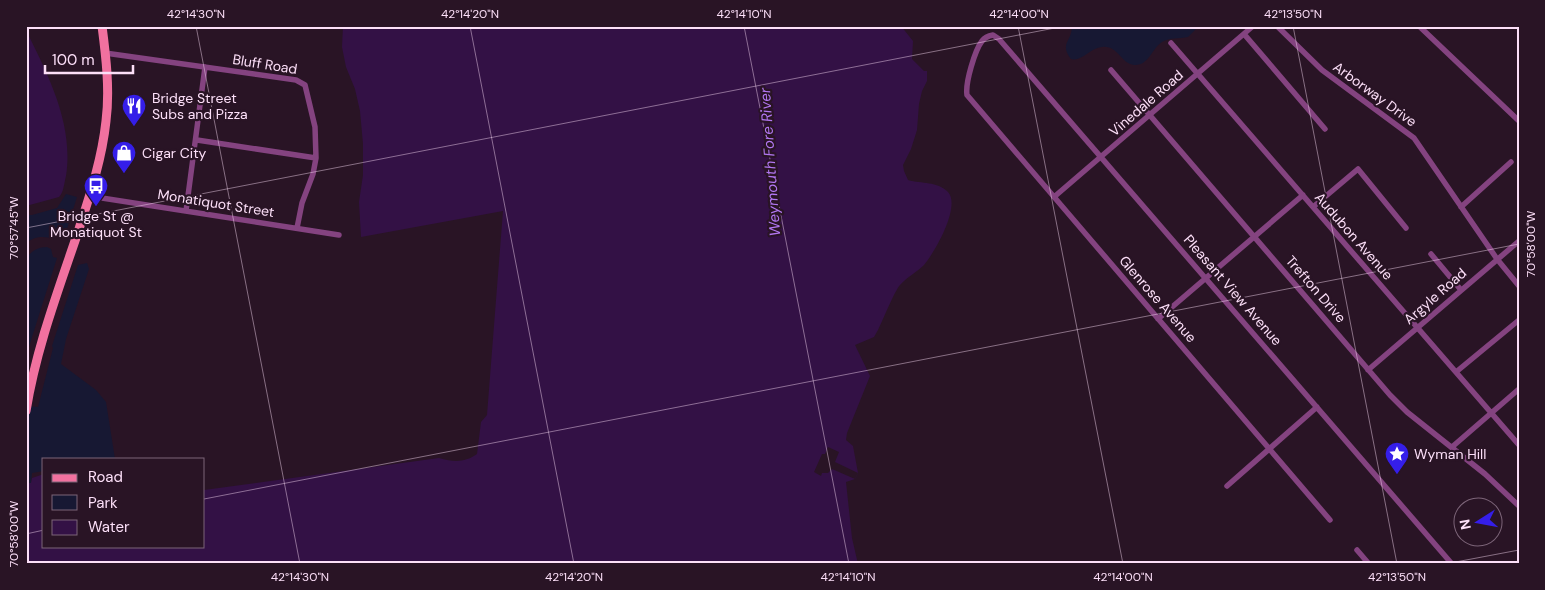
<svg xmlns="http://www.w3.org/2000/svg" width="1545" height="590" viewBox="0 0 1545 590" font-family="'DM Sans',sans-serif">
<rect width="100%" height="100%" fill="#291425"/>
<!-- green -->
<path fill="#171833" d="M1072 26H1199L1188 37C1179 39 1170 37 1162 42 1152 48 1149 66 1134 65 1121 64 1118 45 1102 47 1090 48 1082 62 1071 59 1059 43 1072 42 1072 26Z
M66 194 77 197 66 232 62 231 56 235 54 239C43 236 36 236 26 243V215H32L57 208Z
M47 247 51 249 53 257 57 258 26 356V259C31 251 38 247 47 247Z
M87 263 89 269 66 339 61 364 96 390 106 402 115 459H44V471L32 473 31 483H26V406L38 407 53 348 52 346 78 265Z"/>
<!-- water -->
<path fill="#331145" d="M343 26H901L913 41 912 59 924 71H927V81L922 91 919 104 917 130 911 149 903 165 904 171 908 180C922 184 937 181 948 192 961 206 935 252 924 265 917 272 907 277 900 285 894 292 883 320 878 330L874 337 855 345 870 376 847 433 846 440 853 446 858 473 855 479 846 482 852 538 858 564H26V483H31L32 478 44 474V546H204V490L439 458C454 462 464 463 477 454L481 422 487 415 503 211 361 237 359 202 363 175V144L360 111 355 89 346 67 342 47Z
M26 30C48 75 74 124 66 176 64 183 64 192 59 197L26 206Z"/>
<!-- pier -->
<path fill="#291425" d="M828 447 839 452 835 462 858 473 855 479 832 469 828 473H822L821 476 814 472 822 454H825Z"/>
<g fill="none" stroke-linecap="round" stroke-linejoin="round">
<!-- minor -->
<path stroke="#844380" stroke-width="5.5" d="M1277 26 1322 70 1414 138 1497 259 1519 286
M1419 26 1519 121
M1244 34 1325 129
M1171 43 1519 445
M105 53 296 80 305 85 315 127 316 158 313 174 302 203 297 228
M1111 70 1390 395 1407 412 1485 474 1519 506
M197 140 316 158
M89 196 339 235
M1054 197 1253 26
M1313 207 1358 169 1406 228
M1461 207 1511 162
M186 211 205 67
M1431 254 1461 290
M1158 319 1303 195
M1368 370 1519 241
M1456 372 1519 320
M1452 447 1519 389
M1227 486 1317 407
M1330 520 967 95C965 83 975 50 982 41 985 37 988 36 993 35L999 39 1452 564
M1357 550 1369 564"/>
<!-- primary -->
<path stroke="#f1719f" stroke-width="9" d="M26 411C36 349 58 291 78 232 90 195 102 159 106 121 110 90 106 57 102 26"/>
</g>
<!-- ticks -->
<path fill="none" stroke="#fcdff8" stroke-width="1" stroke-opacity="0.45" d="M196 26 300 564M470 26 574 564M744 26 849 564M1018 26 1123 564M1293 26 1397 564M26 228 1065 26M204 499 1519 244M26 534 44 530M1445 564 1519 550"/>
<!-- icons -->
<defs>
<symbol id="restaurant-pin" viewBox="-11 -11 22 30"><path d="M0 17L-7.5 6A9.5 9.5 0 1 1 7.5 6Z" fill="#351ee9" stroke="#291425"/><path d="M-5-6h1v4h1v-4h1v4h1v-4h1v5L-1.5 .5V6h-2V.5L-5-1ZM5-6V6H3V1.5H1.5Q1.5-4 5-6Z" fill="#fff"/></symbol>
<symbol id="shop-pin" viewBox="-11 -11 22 30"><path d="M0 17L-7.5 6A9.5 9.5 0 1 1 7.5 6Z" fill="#351ee9" stroke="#291425"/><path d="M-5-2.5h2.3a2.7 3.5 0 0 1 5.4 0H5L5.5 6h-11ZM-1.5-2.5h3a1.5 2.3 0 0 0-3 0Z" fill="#fff"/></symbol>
<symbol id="bus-pin" viewBox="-11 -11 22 30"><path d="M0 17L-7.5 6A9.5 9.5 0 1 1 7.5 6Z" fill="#351ee9" stroke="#291425"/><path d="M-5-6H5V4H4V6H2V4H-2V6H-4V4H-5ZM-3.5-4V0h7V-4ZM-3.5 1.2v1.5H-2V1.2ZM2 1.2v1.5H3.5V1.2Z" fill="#fff"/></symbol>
<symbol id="sight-pin" viewBox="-11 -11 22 30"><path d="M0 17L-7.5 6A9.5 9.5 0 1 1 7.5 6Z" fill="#351ee9" stroke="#291425"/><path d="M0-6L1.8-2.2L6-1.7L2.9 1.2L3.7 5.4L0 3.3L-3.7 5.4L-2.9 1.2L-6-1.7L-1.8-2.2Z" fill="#fff"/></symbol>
</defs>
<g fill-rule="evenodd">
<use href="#restaurant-pin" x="120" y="92" width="28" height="38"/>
<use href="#shop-pin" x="110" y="139" width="28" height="38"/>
<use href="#bus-pin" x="82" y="172" width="28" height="38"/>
<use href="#sight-pin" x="1383" y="440" width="28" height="38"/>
</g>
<g text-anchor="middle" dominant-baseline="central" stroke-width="4.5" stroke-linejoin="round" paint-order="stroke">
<!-- street labels -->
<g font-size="14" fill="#fcdff8" stroke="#291425">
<text transform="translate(265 64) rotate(9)">Bluff Road</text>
<text transform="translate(1375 94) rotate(36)">Arborway Drive</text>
<text transform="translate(1146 103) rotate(-41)">Vinedale Road</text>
<text transform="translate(216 203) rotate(9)">Monatiquot Street</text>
<text transform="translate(1354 236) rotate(49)">Audubon Avenue</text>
<text transform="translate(1316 289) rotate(49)">Trefton Drive</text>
<text transform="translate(1233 290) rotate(49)">Pleasant View Avenue</text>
<text transform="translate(1435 296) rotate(-41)">Argyle Road</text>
<text transform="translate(1158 299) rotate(49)">Glenrose Avenue</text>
</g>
<!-- poi labels -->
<g font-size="14" fill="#fcdff8" stroke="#291425" text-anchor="start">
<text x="152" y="98">Bridge Street<tspan x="152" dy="16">Subs and Pizza</tspan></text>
<text x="142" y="153">Cigar City</text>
<text x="96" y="216" text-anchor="middle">Bridge St @<tspan x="96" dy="16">Monatiquot St</tspan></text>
<text x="1414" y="454">Wyman Hill</text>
</g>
<!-- water labels -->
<g font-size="15" font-style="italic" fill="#b277f2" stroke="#291425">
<text transform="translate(770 162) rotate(-94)">Weymouth Fore River</text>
</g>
</g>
<!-- border -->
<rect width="1545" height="590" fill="none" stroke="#291425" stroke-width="55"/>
<!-- legend -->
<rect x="42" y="458" width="162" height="90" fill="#291425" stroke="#7d6579"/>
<rect x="52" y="474" width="25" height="8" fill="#f1719f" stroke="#7d6579"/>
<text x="88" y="482" font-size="15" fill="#fcdff8">Road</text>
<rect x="52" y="495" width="25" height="15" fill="#171833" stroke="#7d6579"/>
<text x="88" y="508" font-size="15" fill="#fcdff8">Park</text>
<rect x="52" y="520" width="25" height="15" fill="#331145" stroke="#7d6579"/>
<text x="88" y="532" font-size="15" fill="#fcdff8">Water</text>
<!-- north arrow -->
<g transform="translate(1478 522) rotate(259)"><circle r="24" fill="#291425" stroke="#7d6579"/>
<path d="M0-4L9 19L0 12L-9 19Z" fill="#351ee9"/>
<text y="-8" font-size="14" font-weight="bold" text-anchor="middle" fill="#fcdff8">N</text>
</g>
<!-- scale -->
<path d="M45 65v8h88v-8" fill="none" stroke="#fcdff8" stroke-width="2.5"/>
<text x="52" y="65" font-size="15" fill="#fcdff8" stroke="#291425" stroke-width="4" paint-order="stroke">100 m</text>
<rect x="28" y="28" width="1490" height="534" fill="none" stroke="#fcdff8" stroke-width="2"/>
<g font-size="12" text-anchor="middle" fill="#fcdff8">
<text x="196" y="18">42°14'30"N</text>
<text x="470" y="18">42°14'20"N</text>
<text x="744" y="18">42°14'10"N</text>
<text x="1019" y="18">42°14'00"N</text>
<text x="1293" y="18">42°13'50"N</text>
<text transform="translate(14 228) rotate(-90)" y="4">70°57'45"W</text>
<text transform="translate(1531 244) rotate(-90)" y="4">70°58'00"W</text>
<text transform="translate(14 534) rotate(-90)" y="4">70°58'00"W</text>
<text x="300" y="581">42°14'30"N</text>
<text x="574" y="581">42°14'20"N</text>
<text x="848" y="581">42°14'10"N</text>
<text x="1123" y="581">42°14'00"N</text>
<text x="1397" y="581">42°13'50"N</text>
</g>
</svg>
